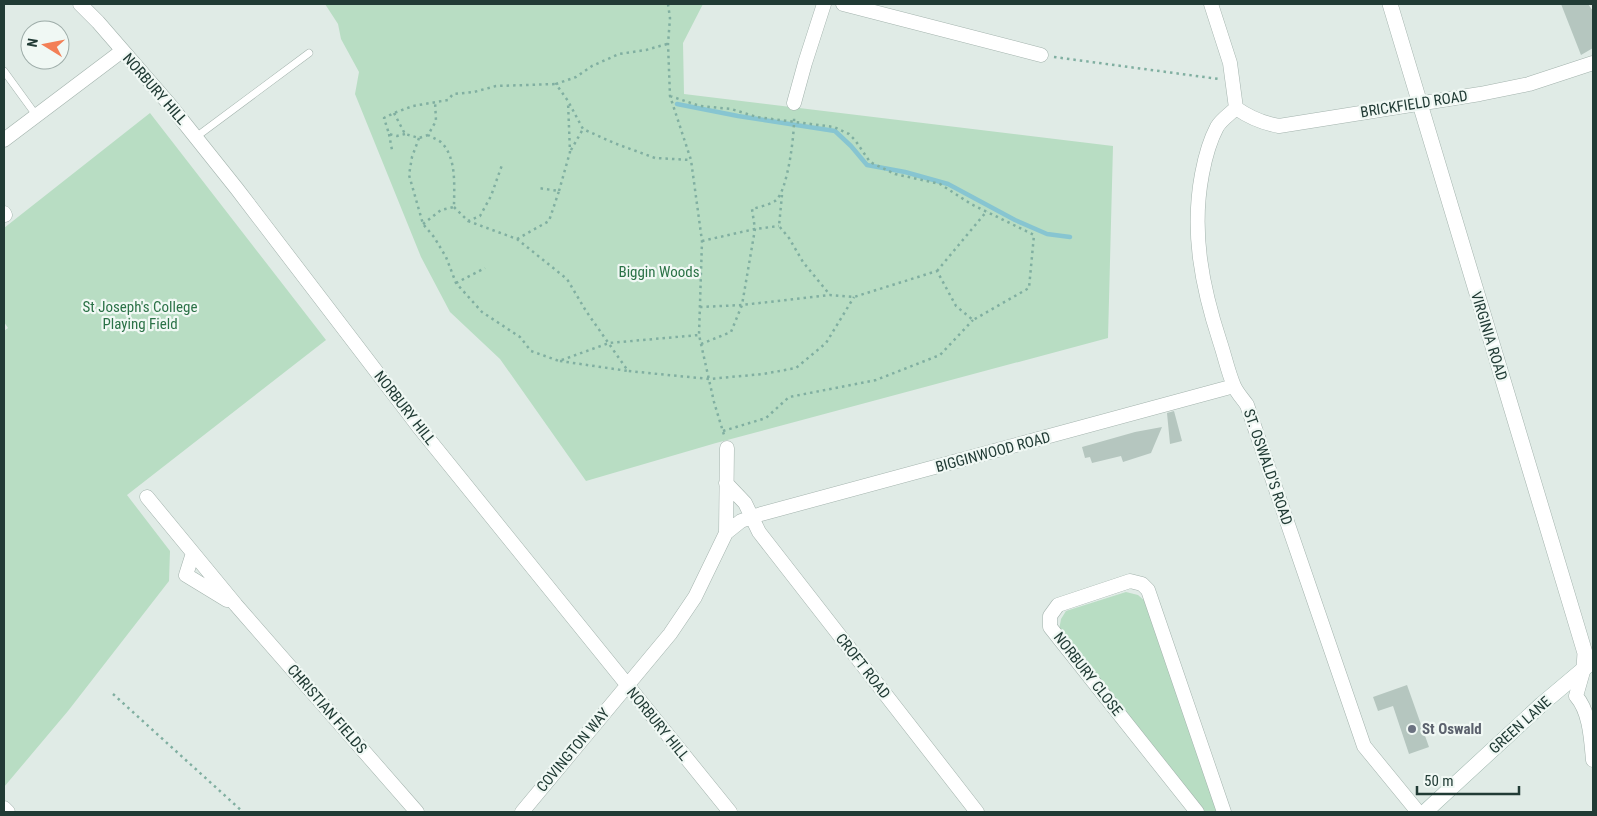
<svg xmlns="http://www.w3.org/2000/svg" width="1597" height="816" viewBox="0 0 1597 816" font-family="'Roboto Condensed',sans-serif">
<rect width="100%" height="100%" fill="#e0ebe6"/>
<!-- green -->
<path fill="#b8ddc3" d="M325 4H703L683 43 684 94 1113 146 1108 338 716 443 586 481 500 359 450 312 421 257 355 94 359 72 341 39 338 24Z
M150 113 326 340 127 495 170 551 169 581 68 711 4 787V331L8 328 4 322V228Z
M1126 592 1138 595 1146 602 1218 812H1204L1059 630 1061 619 1066 611Z"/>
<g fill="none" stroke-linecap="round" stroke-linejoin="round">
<!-- stream -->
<path stroke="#87c5d1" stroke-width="4.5" d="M677 104 738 116 835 131 851 146 867 165 905 172 948 184 1015 220 1047 234 1070 237"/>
</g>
<!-- building -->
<path fill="#b5c6bf" d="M1561 4H1588L1593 11V48L1581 55Z
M1174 411 1182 441 1170 444 1167 413Z
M1162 427 1151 453 1123 462 1121 456 1092 463 1090 457 1085 458 1082 447 1135 432Z
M1407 685 1429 747 1409 754 1393 706 1378 711 1373 697Z"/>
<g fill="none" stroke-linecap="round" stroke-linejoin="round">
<defs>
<path id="service" d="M4 71 36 115
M196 137 309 53"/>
<path id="minor" d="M80 4 98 22 170 105 237 189 418 426 730 812
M843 4 1041 55
M1211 4 1230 63 1236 108
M794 103 805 63 824 4
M1236 108C1230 114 1221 120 1217 127 1209 142 1205 158 1202 174 1191 232 1202 287 1220 342 1225 357 1228 372 1234 386 1237 393 1243 399 1247 405L1364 746 1418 812
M1236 108C1250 118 1262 123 1279 126L1480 94 1529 84 1593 63
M4 140 122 51
M4 213 5 215
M726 483 745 503 759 532 977 812
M147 497 236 605 417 812
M726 533 741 521 761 514 1234 386
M193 553 186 575 227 600
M1584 668 1576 696C1590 712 1591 739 1593 760
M4 808 8 812
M522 812 670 634 695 597 726 533 727 448
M1197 812 1050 627V616L1058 605 1130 581 1142 584 1148 590 1224 812"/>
<path id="tertiary" d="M1390 4 1585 653 1584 668"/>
<path id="secondary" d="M1425 812 1542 704 1593 661"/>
</defs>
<!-- service casing -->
<use href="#service" stroke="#a3b3ad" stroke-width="8"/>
<!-- minor casing -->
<use href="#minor" stroke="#a3b3ad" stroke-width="15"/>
<!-- tertiary casing -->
<use href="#tertiary" stroke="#a3b3ad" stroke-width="16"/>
<!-- secondary casing -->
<use href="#secondary" stroke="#9fb7af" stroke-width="16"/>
<!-- path -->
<path stroke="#80afa1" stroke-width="2.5" stroke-dasharray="2.5 4" stroke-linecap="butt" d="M668 4 670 18 668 44 670 96 691 160 702 241 699 335 714 402 724 435
M667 44 646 50 619 54 592 66 576 77 556 84 568 101 583 129 614 143 655 158 691 160
M1054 57 1219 79
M670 96 700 106 731 109 757 117 834 127 849 134 855 140 870 162 895 174 940 184 971 204 1034 235 1029 288 973 320 956 306 937 271 854 297 830 295 742 305 700 307
M394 113 405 134 419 138 428 135 436 121 435 101
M389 134 392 150
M405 134 397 136 389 134 384 118 394 113 413 106 448 100 453 94 474 92 496 86 556 84
M419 138 412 157 409 175 423 224 434 237 446 257 456 283 482 312 520 337 531 351 559 361 609 343 699 335
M571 150 583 129
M559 191 570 152 568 102
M782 195 779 226 789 238 803 262 830 295
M454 207 468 221 480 216 491 196 502 165
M468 221 517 239 567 279 586 311 628 371 709 379 763 374 796 368 826 343 854 297
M423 224 441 210 454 207C454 187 457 159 442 143 439 140 433 138 428 135
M517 239 549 221 559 191 538 188
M702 241 755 229 779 226
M937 271 987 211
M456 283 485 268
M701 344 731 332 742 305 755 229 752 209C759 207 769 205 775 201 788 192 795 131 794 115
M560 361 628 371
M723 431 766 418 789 397 876 380 940 355 973 320
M113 694 243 812"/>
<!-- service -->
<use href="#service" stroke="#fff" stroke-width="7"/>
<!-- minor -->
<use href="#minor" stroke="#fff" stroke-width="14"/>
<!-- tertiary -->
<use href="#tertiary" stroke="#fff" stroke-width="15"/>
<!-- secondary -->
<use href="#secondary" stroke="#fff" stroke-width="15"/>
</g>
<!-- markers -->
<circle fill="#6b7280" stroke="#f0f8f4" stroke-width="2" cx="1412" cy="729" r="5"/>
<g text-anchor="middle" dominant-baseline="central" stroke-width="4.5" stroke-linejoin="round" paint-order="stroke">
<!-- street labels -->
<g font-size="15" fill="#213b35" stroke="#f0f8f4">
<text transform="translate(155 89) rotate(49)">NORBURY HILL</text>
<text transform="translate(1414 104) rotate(-9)">BRICKFIELD ROAD</text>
<text transform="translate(1489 336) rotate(73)">VIRGINIA ROAD</text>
<text transform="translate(405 408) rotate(52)">NORBURY HILL</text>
<text transform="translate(993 452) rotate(-15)">BIGGINWOOD ROAD</text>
<text transform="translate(1268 467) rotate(71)">ST. OSWALD'S ROAD</text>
<text transform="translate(863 666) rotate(52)">CROFT ROAD</text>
<text transform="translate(1088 674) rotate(52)">NORBURY CLOSE</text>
<text transform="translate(327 709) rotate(49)">CHRISTIAN FIELDS</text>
<text transform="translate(658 724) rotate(51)">NORBURY HILL</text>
<text transform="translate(1520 725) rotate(-42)">GREEN LANE</text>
<text transform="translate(573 750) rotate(-50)">COVINGTON WAY</text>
</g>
<!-- park labels -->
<g font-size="15" fill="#2b7247" stroke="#f0f8f4">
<text x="659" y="272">Biggin Woods</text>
<text x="140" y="307">St Joseph's College<tspan x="140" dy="17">Playing Field</tspan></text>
</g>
<!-- worship labels -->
<g font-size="15" font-weight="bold" fill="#5b616d" stroke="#f0f8f4" text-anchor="start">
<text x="1422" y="729">St Oswald</text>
</g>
</g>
<!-- border -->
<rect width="1597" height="816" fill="none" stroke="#213b35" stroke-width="10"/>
<!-- north arrow -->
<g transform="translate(45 45) rotate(280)"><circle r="24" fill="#f0f8f4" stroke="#9daca8"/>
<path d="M0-4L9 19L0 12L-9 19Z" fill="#f37f56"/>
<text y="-8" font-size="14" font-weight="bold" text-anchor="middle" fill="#213b35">N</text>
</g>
<!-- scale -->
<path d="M1417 786v8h102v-8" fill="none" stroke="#213b35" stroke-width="2.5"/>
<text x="1424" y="786" font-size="15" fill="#213b35" stroke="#f0f8f4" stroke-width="4" paint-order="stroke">50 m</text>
</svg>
